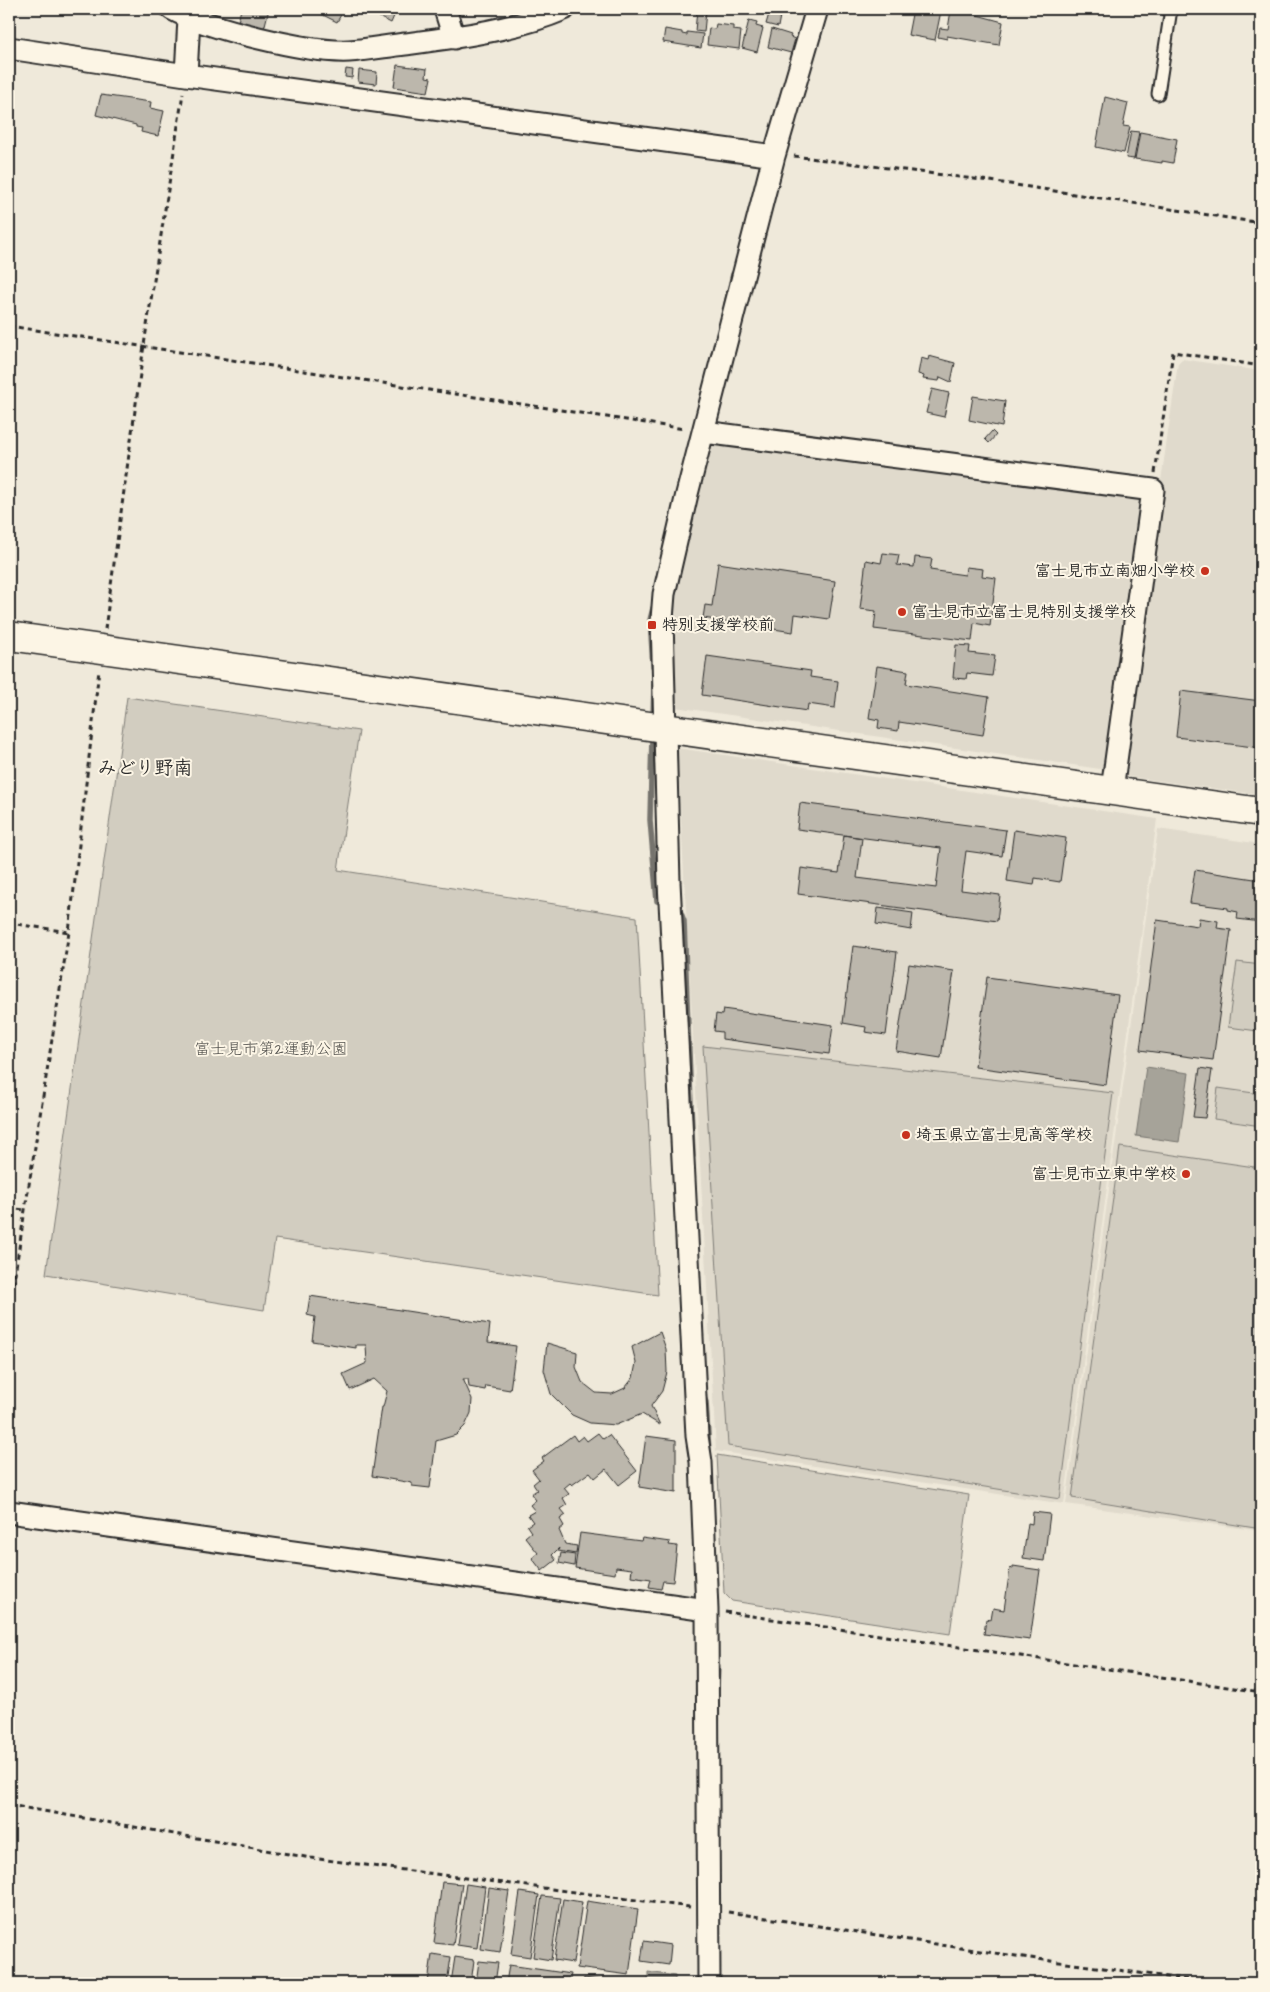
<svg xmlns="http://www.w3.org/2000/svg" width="1270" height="1992" viewBox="0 0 1270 1992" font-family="'Architects Daughter','Klee One',sans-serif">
<rect width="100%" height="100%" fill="#efe9da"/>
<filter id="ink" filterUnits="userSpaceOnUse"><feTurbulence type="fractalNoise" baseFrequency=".02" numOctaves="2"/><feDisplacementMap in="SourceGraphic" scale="10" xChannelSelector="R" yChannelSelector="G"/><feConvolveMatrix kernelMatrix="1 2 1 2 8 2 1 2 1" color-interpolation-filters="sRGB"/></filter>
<g filter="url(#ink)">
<!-- built -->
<path fill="#e0dacc" d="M1182 359 1261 371V795L1123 776 1119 771 1178 363Z
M712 439 1147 497 1107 770 675 707 673 630 676 594Z
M677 748 1157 819 1064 1504 716 1451Z
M1158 829 1261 844V1531L1066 1504Z"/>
<!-- green -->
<path fill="#d2cdc0" stroke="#7e7c76" d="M127 697 359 731 338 870 637 917 658 1295 275 1239 264 1310 46 1274Z
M1237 962 1261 965V1004L1258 1031 1228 1027Z
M703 1046 1113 1093 1060 1499 728 1446Z
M1218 1088 1261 1094V1126L1214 1119Z
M1120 1147 1261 1168V1529L1072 1498Z
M717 1455 969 1495 950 1634 732 1601 724 1593Z"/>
<!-- water -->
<path fill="#a6a399" stroke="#75736d" d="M1146 1067 1189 1073 1179 1142 1136 1136Z
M648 1972 675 1976V1983H648Z"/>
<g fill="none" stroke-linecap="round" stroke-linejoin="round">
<!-- stream -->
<path stroke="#75736d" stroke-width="5.5" d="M726 304 733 274
M653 666 650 620 653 608
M653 718 654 685
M652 735 650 820 657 901 666 905
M676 911 681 913 684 921 693 1156
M703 1395 706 1402 709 1452
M717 1689 718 1666"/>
</g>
<!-- building -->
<path fill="#bcb7ac" stroke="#2b2b2b" d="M241 9H269L264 29 238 22Z
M311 9H344L337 22Z
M364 9H397L391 23Z
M913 9 941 11 935 40 908 35Z
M955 9 1003 22 999 45 947 36V39L938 37 940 28 948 29 951 10 955 11Z
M697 10 706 11 704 32 695 31Z
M769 14 780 16 778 27 766 24Z
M749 20 757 22 756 26 763 28 757 52 742 48Z
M716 24 733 26V30L741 31 739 49 707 45 709 28 715 29Z
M665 29 682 32V34L687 35V32L703 34 701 48 663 42Z
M772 29 791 35 790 37 795 39 791 53 768 47Z
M397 65 427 69 426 77 431 78 428 92 394 87Z
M346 69 353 70 352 78 345 77Z
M359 70 377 72 376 84 358 82Z
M101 95 151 102 150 108 164 111 158 136 141 132 142 128 136 127V125L96 115Z
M1105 97 1128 103 1123 126 1130 127 1124 153 1096 147Z
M1131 131 1139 132 1134 159 1126 158Z
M1140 132 1177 139 1173 163 1162 161V163L1135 159Z
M929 356 955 363 951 382 940 377 939 381 923 379 924 376 918 374 921 358 928 360Z
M932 389 949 393 944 417 926 413Z
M973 396 1005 401 1002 427 969 420Z
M992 431 996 435 989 443 985 439Z
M883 553 899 555 897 565 914 567 915 557 932 559 930 570 965 575 966 567 983 569 982 576 996 578 990 626 974 623 972 641 874 629 876 611 860 609 866 560 881 563Z
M718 563 835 581 829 619 795 614 793 632 703 618 705 605 712 606Z
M956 645 970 646 969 653 995 656 992 676 967 673 966 679 953 678Z
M707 656 811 671 810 677 838 681 835 708 808 704 807 711 702 695Z
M877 666 908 671 906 684 989 697 983 735 899 722 898 731 878 728 879 720 869 718Z
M1181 691 1261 701V748L1176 737Z
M800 803 1006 830 1002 856 966 851 961 890 1000 895 997 921 798 894 801 868 839 873 844 835 862 838 857 878 936 888 941 848 797 829Z
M1014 830 1066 838 1060 882 1035 878 1034 885 1007 881Z
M1195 870 1261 880V922L1237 919 1238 912 1228 910V908L1190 903Z
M878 908 913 913 911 930 876 924Z
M1199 918 1218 921 1217 928 1231 930 1213 1060 1140 1050 1157 920 1198 926Z
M853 946 897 952 886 1035 865 1032 866 1027 843 1023Z
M909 964 954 971 941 1058 896 1051Z
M987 977 1118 995 1106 1085 975 1067Z
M723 1009 833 1025 829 1054 722 1039V1032L714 1031 716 1014 722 1015Z
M1200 1068 1212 1070 1205 1118 1193 1117Z
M310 1296 490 1324 488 1342 516 1346 510 1390 486 1386 485 1390 469 1387 468 1379H463L472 1399 471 1413 465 1426 456 1435 436 1441 430 1488 412 1486V1483L372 1476 382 1407H383L387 1391 374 1379 350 1390 343 1374 367 1363 366 1345H356V1348L312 1341 315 1317 307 1315Z
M660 1332 666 1349 667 1372 662 1391 651 1406 660 1425 642 1414 616 1425 590 1423 572 1415 551 1394 544 1370 547 1343 577 1352 576 1367 582 1382 596 1393 612 1394 625 1388 633 1378 636 1363 632 1347Z
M598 1433 603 1439 609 1435 637 1471 619 1485 606 1469 595 1478 590 1472 572 1485 570 1483 564 1488 569 1494 563 1498 567 1505 561 1509 566 1515 560 1519 564 1526 559 1530 565 1544 577 1546 576 1554 558 1551 559 1548 552 1555 556 1560 542 1571 532 1558 538 1553 525 1537 531 1532 527 1526 533 1522 528 1515 535 1511 530 1505 536 1500 531 1494 537 1490 533 1484 539 1479 532 1470 544 1461 542 1458 573 1435 577 1441 583 1436 587 1441Z
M646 1436 676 1440V1493L639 1487Z
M1033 1512 1050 1514 1044 1561 1023 1558 1028 1523 1032 1524Z
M580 1533 641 1541 642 1538 670 1542 669 1545 677 1546 673 1582 663 1581 661 1589 649 1587 651 1579 631 1576 632 1569 616 1567 615 1574 575 1568Z
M561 1553 575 1555 574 1566 559 1563Z
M1013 1566 1040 1570 1030 1640 984 1634 986 1619 991 1620 993 1608 1004 1610 1010 1568 1013 1569Z
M442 1882 462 1884 453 1945 434 1943Z
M466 1884 485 1887 477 1948 457 1945Z
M489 1888 509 1891 500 1952 481 1949Z
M520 1892 539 1895 530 1957 511 1954Z
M542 1896 560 1898 551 1960 533 1957Z
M563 1899 582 1902 573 1963 554 1960Z
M587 1901 638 1909 629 1975 577 1968Z
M644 1941 671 1945 669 1965 641 1961Z
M432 1954 451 1957 447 1983H428Z
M455 1957 474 1960 471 1983H451Z
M479 1961 498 1963 495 1983H476Z
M509 1965 571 1974 569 1983H506Z
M584 1978 620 1983H583Z"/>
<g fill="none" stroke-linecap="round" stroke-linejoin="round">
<defs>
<path id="lane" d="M1158 94 1171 9"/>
<path id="street" d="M172 9C207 28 308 53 349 51 367 50 387 46 405 44 458 37 515 30 564 9
M445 9 454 38
M9 48 186 75 774 156
M186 75 189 18
M704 432 1153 490 1112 790
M9 1512 707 1610
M709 1983 707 1610 701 1462 697 1436 669 882 662 619 664 594 687 494 774 156 817 9"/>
<path id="secondary" d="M9 636 1261 812"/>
</defs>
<!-- lane casing -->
<use href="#lane" stroke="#2b2b2b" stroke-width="15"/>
<!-- street casing -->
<use href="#street" stroke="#2b2b2b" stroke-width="25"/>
<!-- secondary casing -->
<use href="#secondary" stroke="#2b2b2b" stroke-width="31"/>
<!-- path -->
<path stroke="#2b2b2b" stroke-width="3" stroke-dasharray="5 4" stroke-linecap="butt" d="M794 156 990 181 1261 223
M9 326 685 429
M1155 473 1173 352 1261 366
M105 629 144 345 183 93
M9 923 69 932
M9 1208 24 1210
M9 1311 69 932 99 670
M725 1612 1261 1692
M9 1805 311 1858 690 1907
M728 1912 994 1953 1212 1983"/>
<!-- lane -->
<use href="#lane" stroke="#fcf5e5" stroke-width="11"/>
<!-- street -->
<use href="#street" stroke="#fcf5e5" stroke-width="21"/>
<!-- secondary -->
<use href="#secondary" stroke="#fcf5e5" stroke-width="28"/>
</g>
</g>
<!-- markers -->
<g fill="#c8321e" stroke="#fcf5e5" stroke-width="2">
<circle cx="1205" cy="571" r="5"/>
<circle cx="902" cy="612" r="5"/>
<rect x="647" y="620" width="10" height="10" rx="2.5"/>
<circle cx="906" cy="1135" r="5"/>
<circle cx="1186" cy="1174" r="5"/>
</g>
<g text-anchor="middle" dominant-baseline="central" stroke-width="4" stroke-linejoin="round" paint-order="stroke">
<!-- poi labels -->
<g font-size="16" font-weight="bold" fill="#2b2b2b" stroke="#fcf5e5" text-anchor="start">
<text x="1195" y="571" text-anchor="end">富士見市立南畑小学校</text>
<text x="912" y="612">富士見市立富士見特別支援学校</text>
<text x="662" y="625">特別支援学校前</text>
<text x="916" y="1135">埼玉県立富士見高等学校</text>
<text x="1176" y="1174" text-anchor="end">富士見市立東中学校</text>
</g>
<!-- park labels -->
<g font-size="16" fill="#555450" stroke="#fcf5e5">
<text x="271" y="1049">富士見市第2運動公園</text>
</g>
<!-- quarter labels -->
<g font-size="19" font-weight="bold" fill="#2b2b2b" stroke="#fcf5e5">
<text x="145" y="768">みどり野南</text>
</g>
</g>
<!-- margin -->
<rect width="1270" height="1992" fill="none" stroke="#fcf5e5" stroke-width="30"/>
<rect x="15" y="15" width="1240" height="1962" fill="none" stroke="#2b2b2b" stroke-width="2" filter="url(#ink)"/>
</svg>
